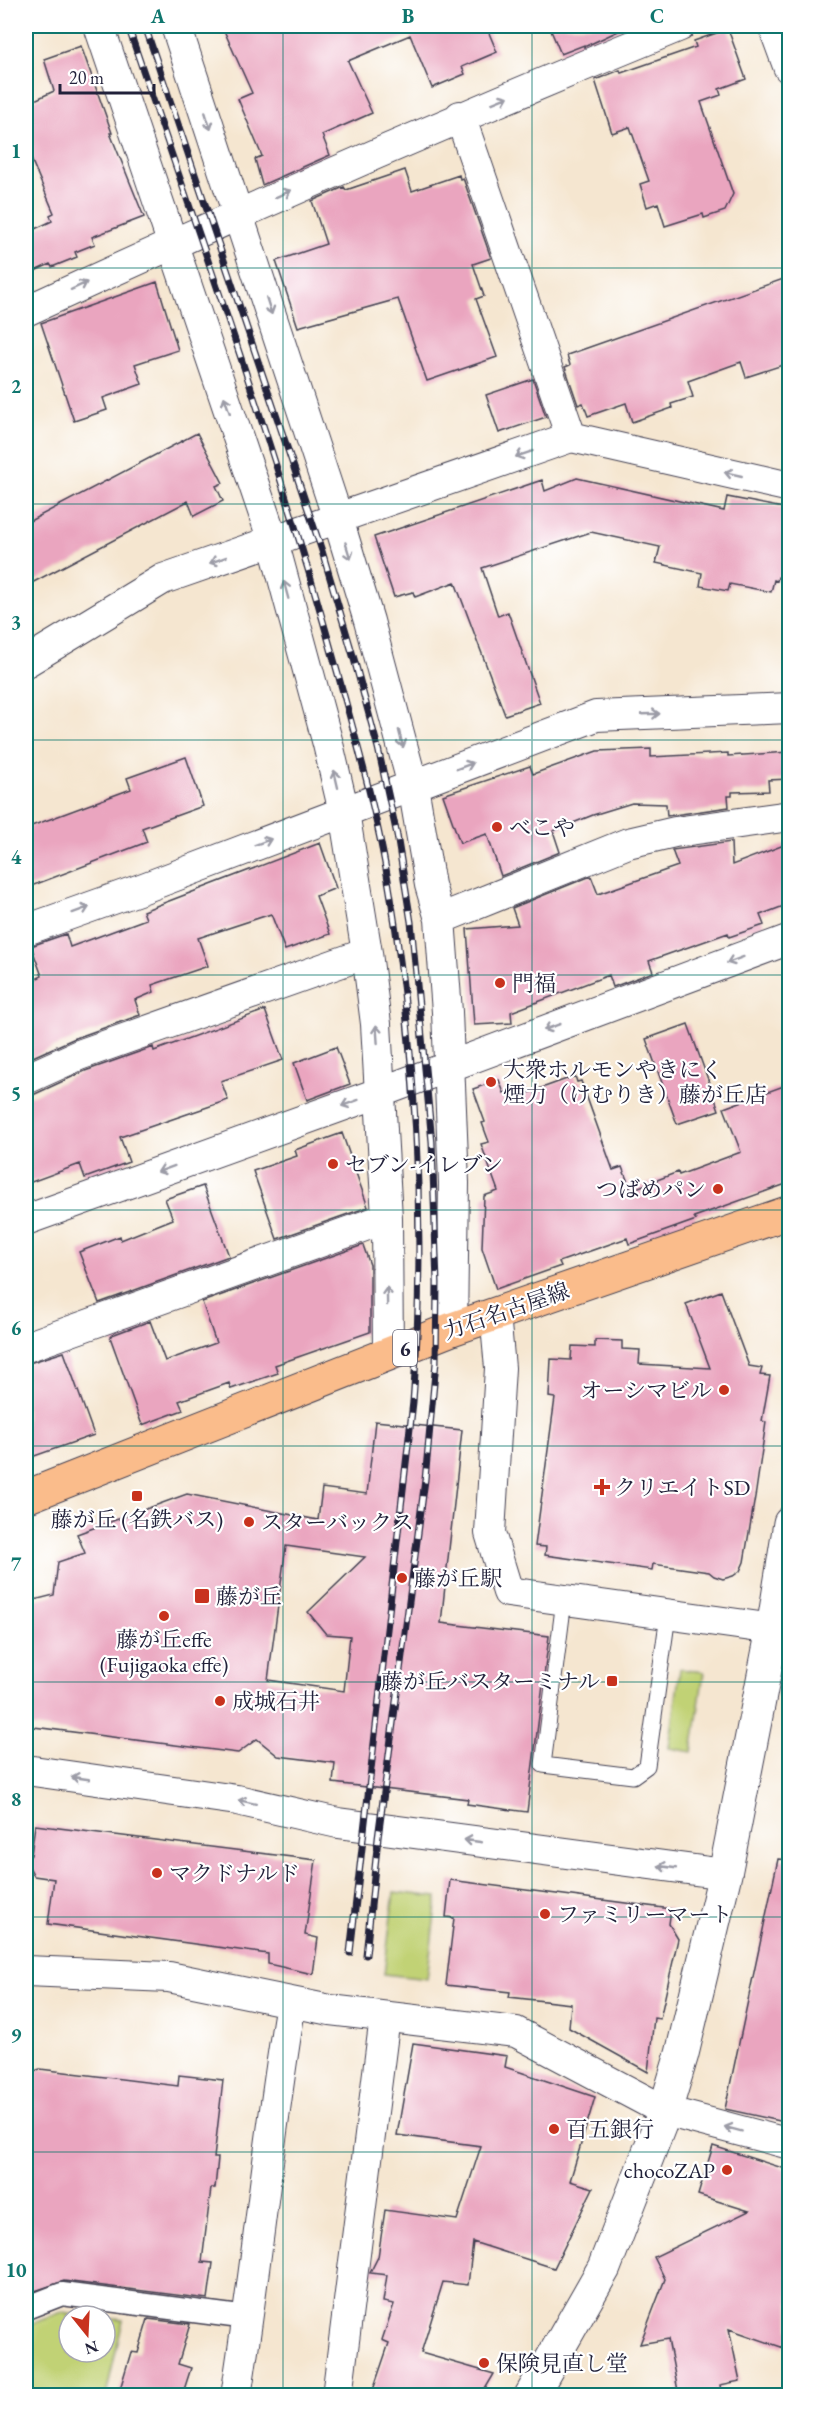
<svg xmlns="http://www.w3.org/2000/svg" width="815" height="2421" viewBox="0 0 815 2421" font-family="'EB Garamond','Noto Serif JP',serif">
<rect width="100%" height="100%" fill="#fff"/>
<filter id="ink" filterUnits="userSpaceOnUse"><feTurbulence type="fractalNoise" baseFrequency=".0167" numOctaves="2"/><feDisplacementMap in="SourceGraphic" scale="12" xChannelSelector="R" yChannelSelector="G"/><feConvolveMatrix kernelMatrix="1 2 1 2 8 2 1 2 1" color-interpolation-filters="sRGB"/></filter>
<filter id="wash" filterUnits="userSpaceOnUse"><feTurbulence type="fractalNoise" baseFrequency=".008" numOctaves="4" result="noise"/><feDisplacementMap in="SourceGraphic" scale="24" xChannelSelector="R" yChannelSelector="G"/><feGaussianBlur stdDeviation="1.35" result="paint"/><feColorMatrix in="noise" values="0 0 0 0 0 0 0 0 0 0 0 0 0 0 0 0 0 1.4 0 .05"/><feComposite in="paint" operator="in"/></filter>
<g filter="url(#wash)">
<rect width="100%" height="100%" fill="#f5e6d0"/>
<!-- green -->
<path fill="#c1d274" stroke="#727a58" stroke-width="1.5" d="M680 1669 704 1672 692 1752 669 1748Z
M394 1892 437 1897 427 1979 384 1974Z
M62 2312 92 2316H69V2352H105V2318L123 2320 106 2395H26V2326Z"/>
<g id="blocks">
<!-- building -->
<path fill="#eaa5bf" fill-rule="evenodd" d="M222 26H486L497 52 462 67 465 74 432 88 410 35 348 61 372 113 322 135 330 155 262 185 255 159 262 156 238 99 252 93Z
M549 26H629L584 47V45L561 54Z
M728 29 746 79 719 89 721 95 701 102 733 194 725 211 704 218 703 214 665 226 658 203 647 207 640 184 649 181 630 127 612 133 595 80 620 70 621 73 696 47 694 41Z
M81 46 112 133H110L144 217 92 237 95 244 75 252 77 257 52 267 50 264 26 275V233L52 221 50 215 54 213 26 147V104L54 91 44 59Z
M405 170 412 191 459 175 460 179 463 178 491 258 473 264 484 296 476 299 497 357 427 381 398 299 298 327 276 261 326 244 312 201 344 187 346 190Z
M789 277V363L746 377 741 362 688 381 693 397 671 404 672 408 632 422 626 403 588 416 583 403 578 405 565 367 570 365 567 355Z
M157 282 178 350 135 364 142 384 103 398 107 410 74 421 41 323Z
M533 379 546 417 499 433 486 395Z
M197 433 223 483 216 486 223 501 194 516 188 501 26 586V523Z
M577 478 724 511 727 497 789 509V579L778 577 777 581 774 580 771 592 730 584 728 591 700 586 702 573 656 563 660 547 591 532 482 568 498 616 508 612 540 703 505 715 455 582 415 597 413 592 394 597 374 537 542 480 545 491Z
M651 749V757L728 753V756L789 752V779L768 780 769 791 732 792V796H728L729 807 667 816 666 804 632 803 593 815 553 831 560 852 501 876 487 834 460 843 443 795 530 766 533 774 597 751Z
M186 757 203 806 142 828 147 842 26 888V828L131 789 127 778Z
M731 842 732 865 789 843V904L760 915 764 925 729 937 728 933 649 961 653 972 613 987 609 975 511 1012 512 1023 474 1025 467 929 518 925 512 908 591 876 598 894 678 866 672 850Z
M320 843 336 888 316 896 330 934 285 950 271 914 198 938 208 966 152 985 154 992 135 1000 140 1015 73 1039 26 1060V984L42 976 31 946 66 934 70 947 146 919 143 911Z
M265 1010 283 1060 221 1081 228 1100 120 1137 129 1162 85 1178 80 1164 26 1184V1096L33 1095 85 1071 153 1047 154 1051Z
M688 1024 719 1110 677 1124 646 1039Z
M336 1047 350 1084 307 1100 294 1063Z
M575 1076 577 1082 581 1081 613 1170 622 1167 631 1190 678 1172 679 1175 741 1152 724 1108 789 1084V1183L694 1217 696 1220 629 1244 627 1238 559 1262 561 1266 496 1289 482 1248 484 1196 498 1191 481 1144 489 1142 482 1123 485 1122 473 1089 499 1080 504 1093 526 1086 528 1093Z
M342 1133 368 1207 277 1239 253 1171 297 1156 295 1150Z
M203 1186 229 1256 99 1303 79 1252 120 1236 121 1240 173 1219 165 1199Z
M363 1245 370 1265V1332L275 1365 278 1373 231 1389 229 1383 179 1401 183 1410 142 1425 110 1337 112 1335 150 1321 165 1361 216 1343 202 1302Z
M721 1291 749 1366 762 1368 760 1375 770 1376 762 1421 766 1422 756 1491 744 1562 740 1571 733 1576 723 1579 714 1576 709 1572 653 1564 652 1570 545 1555 546 1547 535 1546 555 1398 549 1397 551 1359 571 1360 572 1346 595 1347V1340L622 1341V1349L640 1350 639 1364 710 1368 686 1304Z
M64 1352 94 1435 26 1459V1364Z
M375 1421 462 1430 441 1623 549 1636 527 1812 467 1804 468 1799 333 1783 335 1763 278 1756 257 1739 238 1753 26 1726V1602L54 1595 58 1562 85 1553 77 1534 187 1494 318 1520 322 1488 367 1494ZM286 1546 365 1557 308 1612 326 1634 350 1636 344 1691 268 1680Z
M35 1825 316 1860 305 1935 318 1938 313 1974 268 1964V1954L48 1924 54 1879 34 1876 26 1861 31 1855Z
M778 1859 789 1860V2123L725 2109Z
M450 1880 671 1909 669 1924 678 1939 660 2019 654 2018 648 2072 569 2028 571 2004 509 1997 510 1992 446 1985 454 1918 446 1917Z
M413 2043 507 2056 505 2067 595 2097 570 2181 593 2188 554 2268 473 2242 468 2285 443 2282 421 2353 494 2374 481 2396H371L389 2343 382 2340 394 2304 383 2302 387 2275 370 2273 378 2257 385 2210 457 2220 481 2146 397 2135Z
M40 2069 178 2086 179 2075 223 2080 214 2158H218L215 2188H211L202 2262 213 2263 208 2299 64 2281 26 2294V2074Z
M713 2146 789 2170V2333L784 2348 729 2329 740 2381 720 2385 721 2391 702 2396H679L668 2339 640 2344 665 2279 654 2257 749 2211 698 2195Z
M148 2319 190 2324 178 2364 191 2368 182 2396H118L131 2352 138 2353Z"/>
</g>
</g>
<g filter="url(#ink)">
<use href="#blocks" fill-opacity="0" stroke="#423f51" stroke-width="1.5"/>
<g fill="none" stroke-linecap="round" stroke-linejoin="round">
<defs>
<path id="service" d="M564 1600 543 1765 633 1776 647 1766 668 1615"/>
<path id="pedestrian" d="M26 2308 62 2294 248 2318"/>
<path id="minor" d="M99 26 273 541 328 744 344 812 367 953 376 1024 387 1218 388 1355
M176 26 338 519 369 621 413 786 430 885 440 919 447 1012 454 1183 452 1329
M460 116 571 437
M26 311C242 211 460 116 680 26
M26 662 163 579 571 437 790 487
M440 919 628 843 675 832 790 816
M26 930 141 889 596 716 790 708
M26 1079 79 1055 367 953
M26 1220 381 1092 790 939
M495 1314 500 1368 490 1533 508 1592 773 1629
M26 1347 387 1218
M26 1770 237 1800 338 1823 725 1874
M26 1971 169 1977 330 2010 516 2032 665 2111 790 2144
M236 2396C257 2265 269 2133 291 2003
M337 2396 385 2017"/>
<path id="tertiary" d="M775 26 790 67
M531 2396 604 2268 665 2111 682 2054 725 1874 773 1629 790 1523"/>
<path id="primary" d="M26 1497 452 1329 790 1212"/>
</defs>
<!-- service casing -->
<use href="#service" stroke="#423f51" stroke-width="17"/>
<!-- pedestrian casing -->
<use href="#pedestrian" stroke="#423f51" stroke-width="25"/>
<!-- minor casing -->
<use href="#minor" stroke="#423f51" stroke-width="32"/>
<!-- tertiary casing -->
<use href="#tertiary" stroke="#423f51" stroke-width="35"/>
<!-- primary casing -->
<use href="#primary" stroke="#423f51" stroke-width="35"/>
<!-- service -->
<use href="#service" stroke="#fff" stroke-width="15"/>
<!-- pedestrian -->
<use href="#pedestrian" stroke="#fff" stroke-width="22"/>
<!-- minor -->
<use href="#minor" stroke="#fff" stroke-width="30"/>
<!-- tertiary -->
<use href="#tertiary" stroke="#fff" stroke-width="33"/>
<!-- primary -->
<use href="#primary" stroke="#fabc8b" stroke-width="33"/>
<defs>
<path id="rail" d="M128 26C196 228 269 429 327 635 351 721 377 809 391 898 417 1064 426 1234 413 1402L350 1953
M145 26 322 551 354 659 378 748 397 835 411 922 432 1142 437 1283 436 1362 425 1480 378 1838 366 1955"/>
</defs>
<!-- rail casing -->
<use href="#rail" stroke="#22223b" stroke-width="7"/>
<!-- rail -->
<use href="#rail" stroke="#fff" stroke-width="4.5" stroke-dasharray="14" stroke-linecap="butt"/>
</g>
<!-- one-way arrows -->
<defs><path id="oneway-shaft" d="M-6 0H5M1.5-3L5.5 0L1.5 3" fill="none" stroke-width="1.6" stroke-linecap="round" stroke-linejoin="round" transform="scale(1.5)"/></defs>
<g stroke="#9c9ca7">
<use href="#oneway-shaft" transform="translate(500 100) rotate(-22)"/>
<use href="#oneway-shaft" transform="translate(208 121) rotate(72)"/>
<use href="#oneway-shaft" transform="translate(283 194) rotate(-24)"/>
<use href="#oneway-shaft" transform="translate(79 286) rotate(-25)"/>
<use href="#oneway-shaft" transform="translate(269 306) rotate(72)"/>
<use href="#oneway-shaft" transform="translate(227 405) rotate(-109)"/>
<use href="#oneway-shaft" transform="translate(524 454) rotate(161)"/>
<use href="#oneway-shaft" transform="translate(733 474) rotate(-167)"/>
<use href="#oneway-shaft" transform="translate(348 551) rotate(73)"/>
<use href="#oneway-shaft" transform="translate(218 560) rotate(160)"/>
<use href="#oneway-shaft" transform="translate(286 590) rotate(-105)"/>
<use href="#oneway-shaft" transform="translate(651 714) rotate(-2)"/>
<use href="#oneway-shaft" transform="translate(401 739) rotate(76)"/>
<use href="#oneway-shaft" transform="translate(465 766) rotate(-21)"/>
<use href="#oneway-shaft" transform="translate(336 779) rotate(-103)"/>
<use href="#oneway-shaft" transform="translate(263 842) rotate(-21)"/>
<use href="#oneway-shaft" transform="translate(81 910) rotate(-20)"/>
<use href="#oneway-shaft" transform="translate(735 960) rotate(160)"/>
<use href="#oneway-shaft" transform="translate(552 1027) rotate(160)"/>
<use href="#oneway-shaft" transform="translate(377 1034) rotate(-94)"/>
<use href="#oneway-shaft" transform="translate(350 1103) rotate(160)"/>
<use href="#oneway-shaft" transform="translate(166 1169) rotate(160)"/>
<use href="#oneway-shaft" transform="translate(387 1296) rotate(-91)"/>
<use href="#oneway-shaft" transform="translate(80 1778) rotate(-172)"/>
<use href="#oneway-shaft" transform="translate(247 1802) rotate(-168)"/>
<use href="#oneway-shaft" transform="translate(473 1841) rotate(-172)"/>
<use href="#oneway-shaft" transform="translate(667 1867) rotate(-172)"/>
<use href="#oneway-shaft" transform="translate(733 2129) rotate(-165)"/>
</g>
</g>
<!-- grid -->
<path fill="none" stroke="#0f766e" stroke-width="1.5" stroke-opacity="0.55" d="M283 26V2396M532 26V2396M26 268H790M26 504H790M26 740H790M26 975H790M26 1210H790M26 1446H790M26 1682H790M26 1917H790M26 2152H790"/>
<!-- markers -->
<g fill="#c8321e" stroke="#fff" stroke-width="2">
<circle cx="497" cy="827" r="6"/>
<circle cx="500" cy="983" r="6"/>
<circle cx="491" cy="1082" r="6"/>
<circle cx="333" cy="1164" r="6"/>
<circle cx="718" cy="1189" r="6"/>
<circle cx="724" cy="1390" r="6"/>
<path d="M599 1478h6v6h6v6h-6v6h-6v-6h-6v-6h6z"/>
<rect x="131" y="1490" width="12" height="12" rx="3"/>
<circle cx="249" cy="1522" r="6"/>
<circle cx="402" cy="1578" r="6"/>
<rect x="194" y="1588" width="16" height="16" rx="3"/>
<circle cx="164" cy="1616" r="6"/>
<rect x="606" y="1675" width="12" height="12" rx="3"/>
<circle cx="220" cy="1701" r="6"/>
<circle cx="157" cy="1873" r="6"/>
<circle cx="545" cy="1914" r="6"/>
<circle cx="554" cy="2129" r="6"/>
<circle cx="727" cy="2170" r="6"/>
<circle cx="484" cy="2363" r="6"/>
</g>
<g text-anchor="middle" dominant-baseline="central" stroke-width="4.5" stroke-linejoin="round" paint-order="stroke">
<!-- shield labels -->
<rect fill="#fff" stroke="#646476" stroke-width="1.5" x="393" y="1330" width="24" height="36" rx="4.5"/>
<g font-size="21" font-weight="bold" fill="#22223b">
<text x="405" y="1348">6</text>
</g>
<!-- poi labels -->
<g font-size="22" fill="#22223b" stroke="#fff" text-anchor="start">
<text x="509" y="827">べこや</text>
<text x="512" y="983">門福</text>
<text x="503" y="1069">大衆ホルモンやきにく<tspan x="503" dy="25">煙力（けむりき）藤が丘店</tspan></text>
<text x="345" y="1164">セブン-イレブン</text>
<text x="706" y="1189" text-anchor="end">つばめパン</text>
<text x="712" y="1390" text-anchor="end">オーシマビル</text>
<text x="614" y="1487">クリエイトSD</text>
<text x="137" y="1519" text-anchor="middle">藤が丘 (名鉄バス)</text>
<text x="261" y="1522">スターバックス</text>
<text x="414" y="1578">藤が丘駅</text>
<text x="216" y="1596">藤が丘</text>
<text x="164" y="1639" text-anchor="middle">藤が丘effe<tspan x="164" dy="25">(Fujigaoka effe)</tspan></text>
<text x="600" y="1681" text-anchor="end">藤が丘バスターミナル</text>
<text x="232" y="1701">成城石井</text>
<text x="169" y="1873">マクドナルド</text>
<text x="557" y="1914">ファミリーマート</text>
<text x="566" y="2129">百五銀行</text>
<text x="715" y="2170" text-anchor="end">chocoZAP</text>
<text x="496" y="2363">保険見直し堂</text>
</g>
<!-- street labels -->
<g font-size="22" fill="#22223b" stroke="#fff">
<text transform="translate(506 1311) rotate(-19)">力石名古屋線</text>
</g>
</g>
<!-- margin -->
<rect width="815" height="2421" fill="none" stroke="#fff" stroke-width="66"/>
<!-- north arrow -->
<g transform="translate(87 2334) rotate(162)"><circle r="28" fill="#ffffff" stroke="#a7a7b1" stroke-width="1.5"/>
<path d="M0-4.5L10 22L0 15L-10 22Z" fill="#c8321e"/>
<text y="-9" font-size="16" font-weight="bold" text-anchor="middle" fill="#22223b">N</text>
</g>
<!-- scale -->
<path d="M60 84v9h94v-9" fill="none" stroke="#22223b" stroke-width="3"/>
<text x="69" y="84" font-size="18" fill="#22223b" stroke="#ffffff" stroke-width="4.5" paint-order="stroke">20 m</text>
<rect x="33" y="33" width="749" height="2355" fill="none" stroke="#0f766e" stroke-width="2"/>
<g font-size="20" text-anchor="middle" font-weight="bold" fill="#0f766e">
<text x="158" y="23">A</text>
<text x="408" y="23">B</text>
<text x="657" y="23">C</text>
<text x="16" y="158">1</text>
<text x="16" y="393">2</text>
<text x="16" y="629">3</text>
<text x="16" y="864">4</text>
<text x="16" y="1100">5</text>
<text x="16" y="1335">6</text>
<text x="16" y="1571">7</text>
<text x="16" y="1806">8</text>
<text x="16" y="2042">9</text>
<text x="16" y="2277">10</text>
</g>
</svg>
